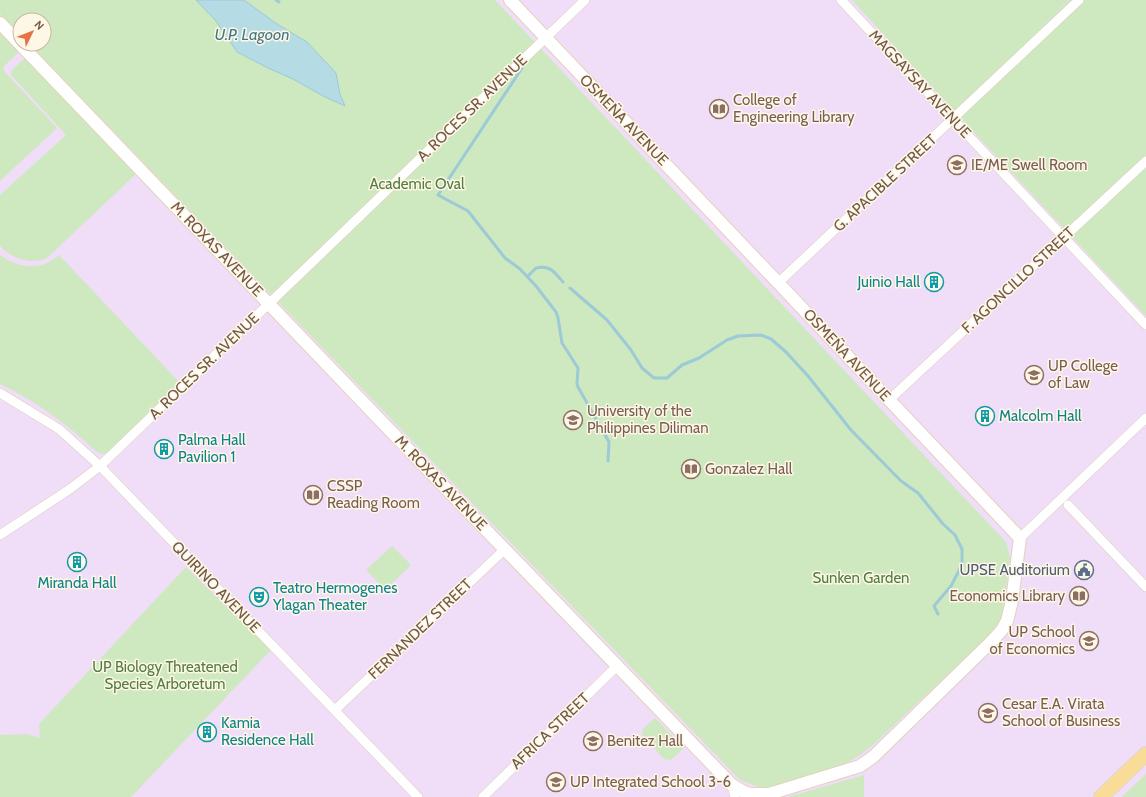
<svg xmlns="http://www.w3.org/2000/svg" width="1146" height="797" viewBox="0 0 1146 797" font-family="Cabin,sans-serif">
<rect width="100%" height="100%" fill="#fcf3e0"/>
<!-- education -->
<path fill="#f0ddf8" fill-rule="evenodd" d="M0 0H1146V797H0ZM20 20H44V44H20Z"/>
<!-- green -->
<path fill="#cee8bf" d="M0 0H495L1006 542 1010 558 1002 617 990 634 874 744 860 755 848 762 773 787H759L740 780 29 44H44V20H20V35L0 14Z
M852 0H1068L1019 48 1069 0H1146V316L953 110Z
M0 26 22 49 4 66V71L57 128 0 181Z
M25 58 136 174 47 258C30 265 11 258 0 246V195L66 135 11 75V71Z
M0 255C19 269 42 271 59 255L181 384 108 452 103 454 97 452C68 425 36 401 0 384Z
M392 546 411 565 385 590 366 570Z
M186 567 271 650 131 797H0V735L27 734 40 738 39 724Z
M655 718 684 748 671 760 664 759 642 735 643 729Z
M1146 774V797H1122Z
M864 775V797H788Z"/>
<!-- water -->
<path fill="#b5dbe4" stroke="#9ccad6" d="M196 0H244L277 24 307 42 336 73 340 94 345 106 323 96 293 79 268 68 237 52 216 21Z"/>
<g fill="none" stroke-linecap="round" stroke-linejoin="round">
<!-- stream -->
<path stroke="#9ccad6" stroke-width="3" d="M276 0 279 2
M526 62 438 195 468 211 505 258 520 269 536 286 556 312 558 318 562 343 578 368 577 384 578 387 609 442 608 461
M527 277 536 268C551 265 554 272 563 282
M570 288 607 320 631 350 642 368 654 378H667L682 365 699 358 727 340 738 336 761 335 771 339 786 352 808 376 851 430 901 481 918 493 943 524 955 535 962 549V565L951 586 934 606 938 614"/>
<defs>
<path id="street" d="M841 0 1146 325
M778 283 1079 0
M0 393 59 429 100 466 418 797
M889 400 1146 161
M1068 505 1146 587
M0 535 70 489 100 466 585 0
M1020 538 1146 418
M335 710 505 549
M732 785 735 797
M483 797 617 666"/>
<path id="secondary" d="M0 23 20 44
M20 44 381 421 732 785 744 792 751 794H769L860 766 873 757 990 643 1002 630 1007 621 1012 601 1020 538 510 0"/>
<path id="primary" d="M1101 797 1146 754"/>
</defs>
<!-- street casing -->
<use href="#street" stroke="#dfcfbc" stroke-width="10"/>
<!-- secondary casing -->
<use href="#secondary" stroke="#e4d1bb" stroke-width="14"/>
<!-- primary casing -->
<use href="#primary" stroke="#ddd7d3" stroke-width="16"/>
<!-- street -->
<use href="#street" stroke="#fff" stroke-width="9"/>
<!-- secondary -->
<use href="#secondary" stroke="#fff" stroke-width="12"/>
<!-- primary -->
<use href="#primary" stroke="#fadc99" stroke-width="14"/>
</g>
<!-- icons -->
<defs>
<symbol id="library-ring" viewBox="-11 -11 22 22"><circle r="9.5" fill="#fff7e6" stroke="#8d6e63" stroke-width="1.5"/><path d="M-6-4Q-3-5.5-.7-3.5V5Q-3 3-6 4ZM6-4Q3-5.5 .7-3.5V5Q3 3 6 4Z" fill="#8d6e63"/></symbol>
<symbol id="university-ring" viewBox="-11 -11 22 22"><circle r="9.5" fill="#fff7e6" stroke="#8d6e63" stroke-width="1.5"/><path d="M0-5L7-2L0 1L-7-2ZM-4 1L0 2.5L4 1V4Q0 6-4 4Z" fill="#8d6e63"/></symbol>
<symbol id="building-ring" viewBox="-11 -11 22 22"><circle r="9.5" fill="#fff7e6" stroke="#0f9aa8" stroke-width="1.5"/><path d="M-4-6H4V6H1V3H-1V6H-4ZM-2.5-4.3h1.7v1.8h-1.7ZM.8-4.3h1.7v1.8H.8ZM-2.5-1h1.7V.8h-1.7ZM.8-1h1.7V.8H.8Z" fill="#0f9aa8"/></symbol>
<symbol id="civic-ring" viewBox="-11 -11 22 22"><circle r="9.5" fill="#fff7e6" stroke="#5c6f8a" stroke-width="1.5"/><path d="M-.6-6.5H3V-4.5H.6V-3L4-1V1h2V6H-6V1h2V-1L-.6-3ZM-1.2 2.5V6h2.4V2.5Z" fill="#5c6f8a"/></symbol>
<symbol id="theatre-ring" viewBox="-11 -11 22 22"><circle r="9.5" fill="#fff7e6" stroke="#0f9aa8" stroke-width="1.5"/><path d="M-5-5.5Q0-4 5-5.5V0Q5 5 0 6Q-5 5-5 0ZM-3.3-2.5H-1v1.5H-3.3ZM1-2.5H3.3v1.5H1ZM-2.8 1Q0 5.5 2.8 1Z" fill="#0f9aa8"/></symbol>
<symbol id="school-ring" viewBox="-11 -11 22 22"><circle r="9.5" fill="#fff7e6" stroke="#8d6e63" stroke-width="1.5"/><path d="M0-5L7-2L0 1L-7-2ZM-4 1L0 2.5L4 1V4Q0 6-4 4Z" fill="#8d6e63"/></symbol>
</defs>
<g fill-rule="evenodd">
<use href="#library-ring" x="708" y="98" width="22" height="22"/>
<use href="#university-ring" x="946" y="154" width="22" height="22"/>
<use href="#building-ring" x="923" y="271" width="22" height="22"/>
<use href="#university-ring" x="1023" y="364" width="22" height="22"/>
<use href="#building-ring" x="974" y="405" width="22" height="22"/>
<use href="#university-ring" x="562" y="409" width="22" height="22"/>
<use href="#building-ring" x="153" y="438" width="22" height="22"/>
<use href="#library-ring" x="680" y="458" width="22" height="22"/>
<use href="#library-ring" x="302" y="484" width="22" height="22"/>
<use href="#building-ring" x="66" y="551" width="22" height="22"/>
<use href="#civic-ring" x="1073" y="559" width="22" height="22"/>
<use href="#library-ring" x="1068" y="585" width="22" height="22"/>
<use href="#theatre-ring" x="248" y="586" width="22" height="22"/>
<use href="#university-ring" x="1078" y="630" width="22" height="22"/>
<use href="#school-ring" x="977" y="702" width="22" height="22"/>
<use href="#building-ring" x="196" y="721" width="22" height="22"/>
<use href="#university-ring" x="582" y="730" width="22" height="22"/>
<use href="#school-ring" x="545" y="771" width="22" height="22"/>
</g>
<g text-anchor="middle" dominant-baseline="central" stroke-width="3" stroke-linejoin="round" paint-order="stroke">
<!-- street labels -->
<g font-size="15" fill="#725948" stroke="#fff7e6">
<text transform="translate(920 84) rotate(47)">MAGSAYSAY AVENUE</text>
<text transform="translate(472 108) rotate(-44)">A. ROCES SR. AVENUE</text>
<text transform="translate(624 120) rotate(46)">OSMEÑA AVENUE</text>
<text transform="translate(885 183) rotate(-43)">G. APACIBLE STREET</text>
<text transform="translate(217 249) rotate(46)">M. ROXAS AVENUE</text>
<text transform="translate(1018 280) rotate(-43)">F. AGONCILLO STREET</text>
<text transform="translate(847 355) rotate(47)">OSMEÑA AVENUE</text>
<text transform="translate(204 366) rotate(-44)">A. ROCES SR. AVENUE</text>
<text transform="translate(441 483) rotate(46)">M. ROXAS AVENUE</text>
<text transform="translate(216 587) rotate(46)">QUIRINO AVENUE</text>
<text transform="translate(420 629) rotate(-44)">FERNANDEZ STREET</text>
<text transform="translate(550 731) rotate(-44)">AFRICA STREET</text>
</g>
<!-- education labels -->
<g font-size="15" fill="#785e54" stroke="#fff7e6" text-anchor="start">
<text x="733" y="100">College of<tspan x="733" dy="17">Engineering Library</tspan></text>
<text x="971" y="165">IE/ME Swell Room</text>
<text x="1048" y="366">UP College<tspan x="1048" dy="17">of Law</tspan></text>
<text x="587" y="411">University of the<tspan x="587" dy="17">Philippines Diliman</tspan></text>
<text x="705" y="469">Gonzalez Hall</text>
<text x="327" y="486">CSSP<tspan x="327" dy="17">Reading Room</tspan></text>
<text x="1065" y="596" text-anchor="end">Economics Library</text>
<text x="1075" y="632" text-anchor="end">UP School<tspan x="1075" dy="17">of Economics</tspan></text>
<text x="1002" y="704">Cesar E.A. Virata<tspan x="1002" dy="17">School of Business</tspan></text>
<text x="607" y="741">Benitez Hall</text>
<text x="570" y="782">UP Integrated School 3-6</text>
</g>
<!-- park labels -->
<g font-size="15" fill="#517d43" stroke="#fff7e6">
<text x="417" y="184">Academic Oval</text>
<text x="861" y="578">Sunken Garden</text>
<text x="165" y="667">UP Biology Threatened<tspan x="165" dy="17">Species Arboretum</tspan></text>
</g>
<!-- culture labels -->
<g font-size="15" fill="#0d838f" stroke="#fff7e6" text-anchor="start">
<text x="920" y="282" text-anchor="end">Juinio Hall</text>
<text x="999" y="416">Malcolm Hall</text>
<text x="178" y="440">Palma Hall<tspan x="178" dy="17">Pavilion 1</tspan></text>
<text x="77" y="583" text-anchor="middle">Miranda Hall</text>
<text x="273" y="588">Teatro Hermogenes<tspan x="273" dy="17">Ylagan Theater</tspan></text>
<text x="221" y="723">Kamia<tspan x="221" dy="17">Residence Hall</tspan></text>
</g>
<!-- service labels -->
<g font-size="15" fill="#4e5e75" stroke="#fff7e6" text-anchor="end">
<text x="1070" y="570">UPSE Auditorium</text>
</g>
<!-- water labels -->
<g font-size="16" font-style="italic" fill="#427685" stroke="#fff7e6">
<text x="252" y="34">U.P. Lagoon</text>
</g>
</g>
<!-- north arrow -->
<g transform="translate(32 32) rotate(47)"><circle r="19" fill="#fff7e6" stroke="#c7b8a7"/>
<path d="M0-3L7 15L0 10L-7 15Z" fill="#e57346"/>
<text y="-6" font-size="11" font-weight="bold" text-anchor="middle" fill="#725948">N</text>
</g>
</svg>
